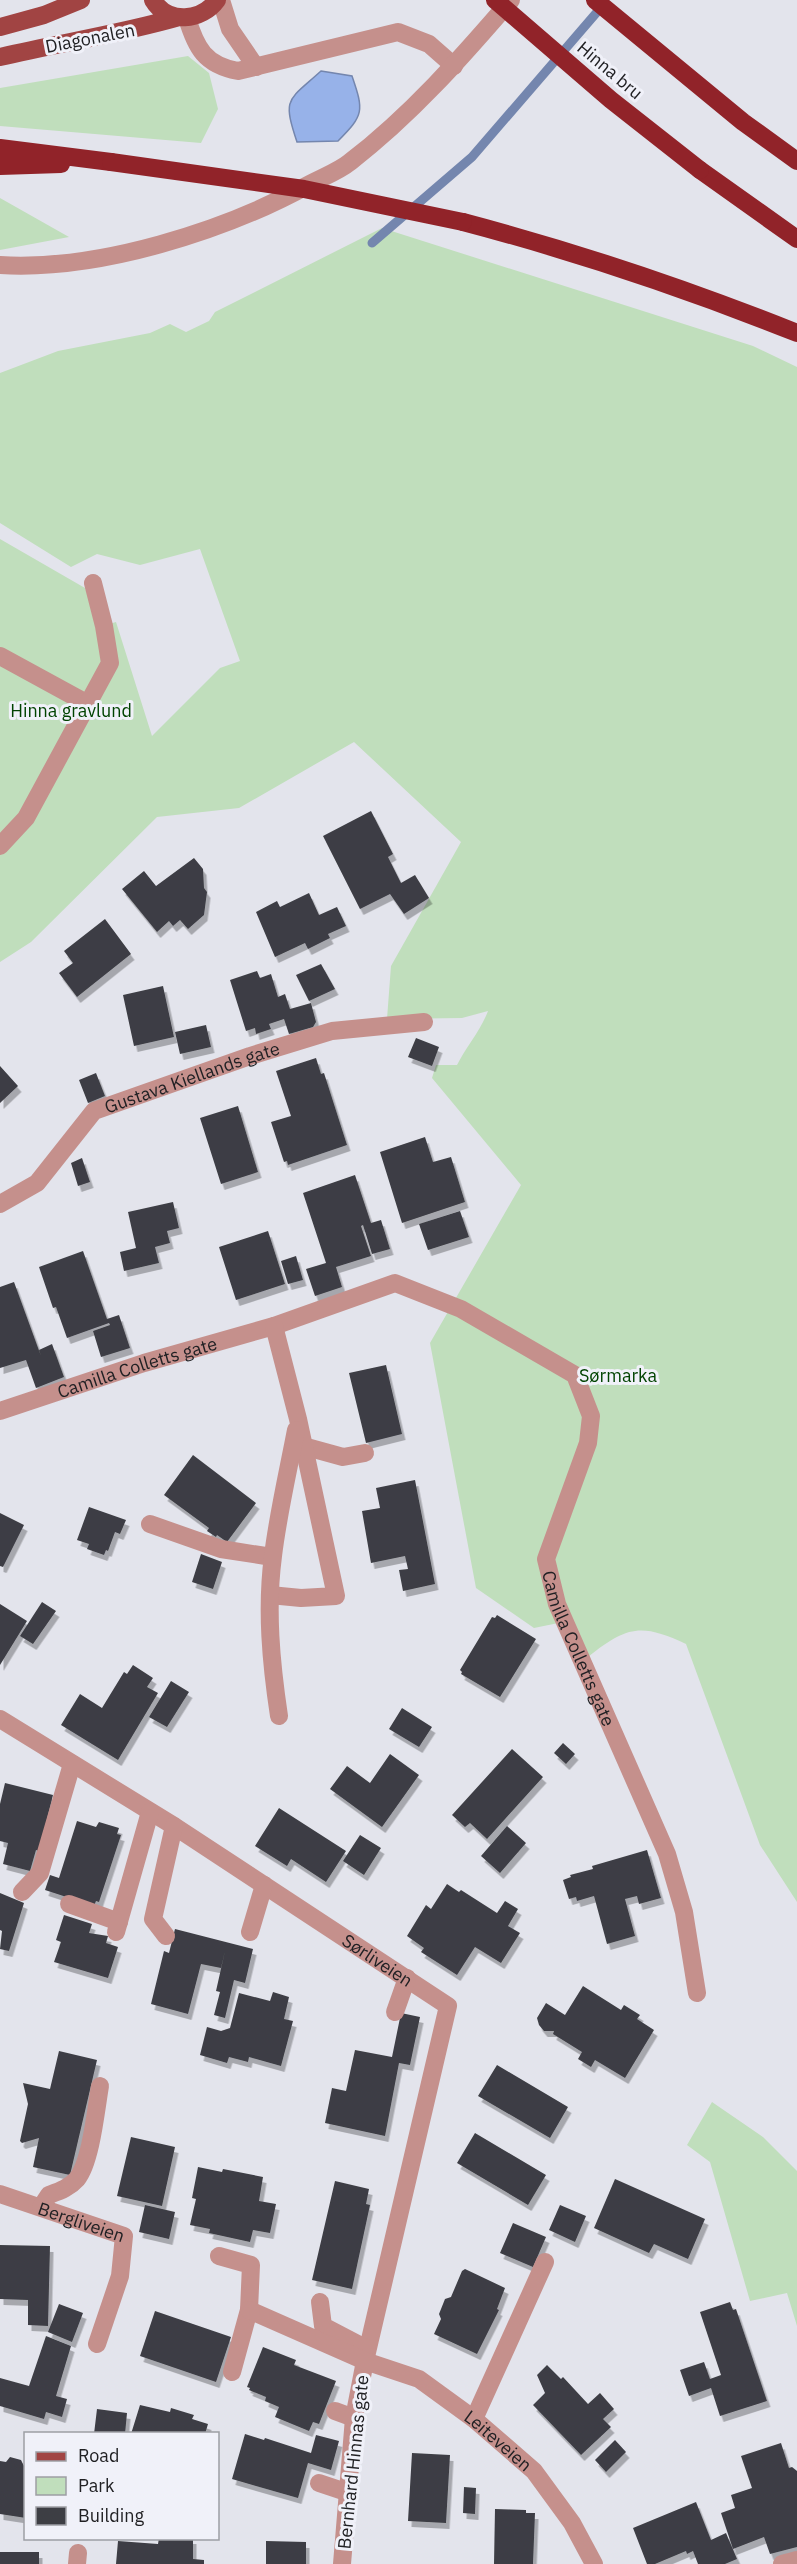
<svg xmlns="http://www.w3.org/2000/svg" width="797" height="2564" viewBox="0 0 797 2564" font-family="'IBM Plex Sans',sans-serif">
<defs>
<filter id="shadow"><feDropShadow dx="3.5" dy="6" stdDeviation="0" flood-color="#0004"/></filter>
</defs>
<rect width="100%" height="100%" fill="#e3e4ec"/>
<!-- green -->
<path fill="#c0debc" d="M188 56 209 73 218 109 201 143 0 126V88Z
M0 198 69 237 0 250Z
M382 228 753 346 797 367V1902L760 1845 686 1644C641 1623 627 1626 588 1657L573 1620 534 1628 476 1588 430 1343 521 1185 432 1078 436 1065H457C466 1047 481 1030 488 1011L462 1018 387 1019 391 966 461 842 354 742 239 808 157 817 31 942 0 962V539L85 588 99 627 116 622 152 736 220 668 240 661 200 549 140 565 97 554 71 567 0 523V373L58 351 150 333 170 324 186 332 209 321 215 312Z
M712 2102 763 2137 797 2171V2326L787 2293 750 2301 710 2162 687 2145Z"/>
<!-- water -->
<path fill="#97b2e9" stroke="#7486ae" stroke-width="1.5" d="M321 71 352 76C364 111 364 115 338 141L297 142C282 97 288 101 321 71Z"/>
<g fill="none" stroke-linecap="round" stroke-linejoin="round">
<!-- stream -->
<path stroke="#7486ae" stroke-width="9" d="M372 243 472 157 604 4"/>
</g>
<!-- building -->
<path fill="#3d3e44" filter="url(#shadow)" d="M371 811 393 854 388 857 401 883 415 875 429 898 404 914 390 894 360 909 323 836Z
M194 858 203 869 204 888 207 892 204 915 188 929 180 920 173 926 169 921 157 932 122 889 144 871 156 886Z
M309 893 319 915 337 907 346 926 328 934 330 938 308 949 305 943 275 957 256 912 277 901 280 907Z
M105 919 131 954 77 997 59 973 73 963 64 951Z
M321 964 335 989 309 1001 296 975Z
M257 971 260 978 271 974 278 997 285 994 290 1009 311 1003 316 1022 313 1027 289 1034 284 1019 269 1024 271 1029 256 1034 255 1028 246 1031 230 980Z
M163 986 174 1037 134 1046 123 995Z
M206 1025 211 1047 180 1054 175 1032Z
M416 1038 439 1047 432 1066 408 1057Z
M316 1058 321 1074 324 1073 347 1145 288 1165 287 1161 284 1162 271 1122 291 1116 276 1071Z
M0 1066 18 1086 0 1103Z
M96 1073 105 1096 88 1103 79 1080Z
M238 1106 258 1172 221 1184 200 1118Z
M425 1137 433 1162 451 1157 465 1202 402 1223 380 1152Z
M82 1158 90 1182 78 1186 71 1163Z
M355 1175 371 1223 381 1220 390 1249 372 1254 363 1225 361 1226 371 1256 336 1267 342 1287 315 1296 306 1269 326 1263 303 1193Z
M173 1202 179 1228 167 1231 170 1243 155 1247 159 1263 124 1271 120 1252 136 1248 128 1212Z
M460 1211 469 1237 428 1250 419 1224Z
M268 1231 285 1284 236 1300 219 1247Z
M83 1251 107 1319 119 1315 130 1348 101 1357 93 1331 110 1325 109 1323 67 1338 56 1307 53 1308 39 1267Z
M296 1256 303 1280 288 1284 281 1261Z
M14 1282 41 1356 39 1350 52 1344 64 1377 36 1388 26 1360 0 1368V1287Z
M386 1365 402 1434 366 1443 349 1373Z
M193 1455 256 1503 227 1542 217 1535 216 1537 207 1531 209 1528 164 1495Z
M415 1480 435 1584 403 1591 399 1570 408 1569 405 1556 371 1563 362 1511 380 1508 376 1488Z
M89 1507 126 1520 120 1534 115 1532 108 1551 106 1550 104 1555 87 1549 89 1544 77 1540Z
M0 1513 24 1525 3 1567 0 1566Z
M201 1554 222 1562 213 1589 192 1582Z
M42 1602 56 1611 33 1644 20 1636Z
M0 1604 27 1621 0 1665Z
M497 1615 536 1639 500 1697 461 1674 462 1672 460 1670 492 1617 495 1618Z
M133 1665 153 1678 147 1687 158 1693 118 1760 61 1725 80 1694 102 1708 124 1672 127 1674Z
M171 1681 189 1692 167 1727 149 1717Z
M402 1708 432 1727 419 1747 389 1729Z
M563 1743 575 1754 566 1764 554 1753Z
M512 1749 543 1777 487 1839 470 1823 465 1827 452 1815Z
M390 1754 419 1775 382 1827 330 1789 347 1766 370 1783Z
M5 1783 53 1795 39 1851 36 1850 30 1871 3 1864 8 1843 0 1841V1804Z
M279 1808 346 1851 326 1882 291 1859 287 1866 255 1846Z
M77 1821 96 1827 99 1822 119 1828 117 1834 121 1835 99 1902 96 1901 94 1906 45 1890 50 1875 59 1878Z
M507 1826 526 1843 500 1873 481 1856Z
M360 1835 381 1848 364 1875 343 1861Z
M647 1850 661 1898 639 1904 637 1896 625 1899 635 1936 607 1944 594 1896 577 1901 576 1897 569 1899 563 1880 571 1877 570 1875 593 1869 592 1866Z
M447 1884 459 1892 461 1890 497 1913 505 1901 518 1909 508 1926 520 1933 501 1963 475 1947 457 1975 421 1952 424 1948 407 1936 426 1905 431 1909Z
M0 1893 24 1903 9 1951 0 1949 2 1931 0 1930Z
M64 1915 92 1924 89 1933 108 1936 106 1943 118 1947 108 1978 54 1962 61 1942 56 1940Z
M175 1929 253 1949 245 1983 234 1980 225 2018 214 2015 220 1992 216 1991 225 1951 221 1968 201 1964 188 2014 151 2004 164 1951 169 1953Z
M583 1986 621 2010 624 2005 640 2015 637 2019 654 2030 625 2078 595 2060 591 2067 578 2059 582 2052 553 2034 554 2031H544L539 2025 537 2018 546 2003 565 2015Z
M273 1992 289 1997 284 2019 293 2021 281 2066 249 2057 248 2062 229 2057 227 2063 200 2055 207 2027 221 2031 230 2028 239 1993 270 2001Z
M401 2013 420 2017 410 2065 399 2063 385 2136 325 2123 332 2088 346 2091 355 2050 392 2057Z
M59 2051 97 2060 70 2175 33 2167 39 2138 22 2143 20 2141 28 2104 23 2083 50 2089Z
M497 2065 568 2107 550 2138 478 2096Z
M475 2133 546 2175 528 2205 457 2163Z
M131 2137 175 2147 162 2206 117 2196Z
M198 2167 222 2172 223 2169 263 2177 259 2201 276 2204 270 2233 253 2230 250 2242 209 2233 210 2229 190 2225 196 2199 192 2198Z
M615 2179 705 2219 688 2259 654 2244 649 2253 594 2228Z
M335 2181 369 2189 366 2204 370 2205 352 2289 312 2280Z
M145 2205 175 2212 169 2239 139 2232Z
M560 2205 586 2216 575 2242 549 2230Z
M513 2223 546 2237 533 2267 500 2253Z
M0 2245 50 2246 48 2326 28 2325V2300L0 2299Z
M465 2269 505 2288 497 2309 499 2310 477 2354 434 2334 441 2319 439 2314 445 2299 451 2297 462 2271Z
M730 2302 733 2310 736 2309 767 2401 720 2416 711 2388 689 2396 680 2370 704 2362 710 2379 721 2375 700 2312Z
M59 2304 83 2313 72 2342 48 2332Z
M155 2311 231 2337 216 2382 140 2356Z
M46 2336 71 2346 56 2396 67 2399 62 2417 46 2412 44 2419 0 2406V2378L29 2386Z
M263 2347 296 2360 294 2365 336 2381 319 2424 313 2422 309 2431 275 2417 279 2407 265 2401 266 2397 249 2390 250 2388 247 2387Z
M547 2365 561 2379 563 2377 588 2404 600 2393 614 2409 603 2419 611 2427 581 2455 533 2405 545 2393 537 2375Z
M140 2405 170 2412 171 2408 194 2415 192 2419 208 2424 205 2434H131Z
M97 2409 127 2413 125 2434H94Z
M245 2434 264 2440 265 2438 311 2453 316 2435 339 2441 331 2470 308 2463 298 2498 232 2479Z
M615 2440 626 2452 606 2472 595 2460Z
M781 2443 789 2468 792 2467 797 2471V2547L770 2554 764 2537 733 2549 721 2513 735 2508 731 2495 752 2488 741 2456Z
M412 2453 450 2455 446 2523 408 2521Z
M10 2457 21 2460 26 2470V2518L0 2514V2461L6 2462Z
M464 2487 476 2488 475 2514 463 2513Z
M696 2502 711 2540 726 2533 737 2559 725 2564H698L693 2551 687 2554 686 2551 655 2564H647L633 2528Z
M495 2509 526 2510V2513H535L533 2564H494Z
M159 2538H193V2559L204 2560V2564H116L118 2541 158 2544Z
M266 2541 306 2542V2564H266Z
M0 2552H39V2564H0Z"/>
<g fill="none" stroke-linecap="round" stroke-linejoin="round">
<!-- minor -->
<g stroke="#c5908c" stroke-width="18">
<path d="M221 0 230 29 256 67"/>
<path d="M187 18C196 48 205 65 238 71L398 32 429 44 454 66"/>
<path d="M0 265C98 271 225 231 310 184 323 177 339 171 350 162 411 115 461 58 511 0"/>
<path d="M0 656 88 704"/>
<path d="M0 846 26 818 110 663 104 626 93 583"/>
<path id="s1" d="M0 1204 37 1183 94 1111 250 1056 332 1031 424 1022"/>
<path id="s2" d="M0 1411 144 1363 274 1326 395 1283 461 1309 575 1375 591 1416 588 1443 546 1559 557 1604 667 1854 684 1912 697 1993"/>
<path d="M303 1446 343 1457 365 1453"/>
<path d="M150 1524 221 1549 272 1557"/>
<path d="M270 1595 301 1598 336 1596 298 1419 274 1326"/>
<path d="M279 1716C271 1663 266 1609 273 1556 278 1514 288 1472 296 1430"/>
<path id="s3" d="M0 1719 174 1826 448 2006 365 2361 354 2418 342 2564"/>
<path d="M22 1892 40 1873 72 1764"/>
<path d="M69 1904 119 1922"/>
<path d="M116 1932 150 1812"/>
<path d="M250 1932 264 1885"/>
<path d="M166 1936 153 1919 174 1826"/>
<path d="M395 2012 407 1978"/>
<path id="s4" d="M0 2194 124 2236 120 2276 97 2344"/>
<path d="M41 2207 49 2195C60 2191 69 2188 77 2179 91 2162 96 2109 100 2086"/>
<path d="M219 2256 251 2265 249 2310 232 2372"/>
<path d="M320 2302 323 2326 367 2349"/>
<path id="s5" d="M249 2310 365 2361 419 2379 474 2419 534 2471 572 2523 594 2564"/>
<path d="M335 2411 354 2418"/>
<path d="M474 2419 545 2262"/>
<path d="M319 2483 346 2492"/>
<path d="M77 2564 78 2553"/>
<path d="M782 2564 797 2560"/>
</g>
<!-- major -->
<path stroke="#a14443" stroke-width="18" d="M153 0C168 25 202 21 217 0
M0 27 44 15 81 0
M0 57C59 43 120 34 179 17"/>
<!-- highway -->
<path stroke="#912329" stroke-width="18" d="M595 0 743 122 797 161
M0 148 111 162
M0 166 61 164
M700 170 797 239
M463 222C577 252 687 289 797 333"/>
<!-- highway-bridge -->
<path stroke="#912329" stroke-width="18" d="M495 0 611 100 700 170
M111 162 304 189 463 222"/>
</g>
<g text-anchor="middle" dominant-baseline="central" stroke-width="6" stroke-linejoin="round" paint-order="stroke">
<!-- street labels -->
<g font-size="18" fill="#212124" stroke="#f0f1f9">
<text transform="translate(90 38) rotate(-11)">Diagonalen</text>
<text transform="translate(610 70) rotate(40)">Hinna bru</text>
<text stroke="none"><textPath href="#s1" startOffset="238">Gustava Kiellands gate</textPath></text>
<text stroke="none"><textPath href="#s2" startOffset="144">Camilla Colletts gate</textPath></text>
<text stroke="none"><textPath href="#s2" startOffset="908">Camilla Colletts gate</textPath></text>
<text stroke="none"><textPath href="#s3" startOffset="448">Sørliveien</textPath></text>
<text stroke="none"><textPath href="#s4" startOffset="86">Bergliveien</textPath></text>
<text stroke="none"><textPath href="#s5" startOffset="284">Leiteveien</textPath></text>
<text transform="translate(353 2462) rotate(-84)">Bernhard Hinnas gate</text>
</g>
<!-- park labels -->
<g font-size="18" fill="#004300" stroke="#f0f1f9">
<text x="71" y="710">Hinna gravlund</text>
<text x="618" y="1375">Sørmarka</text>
</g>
</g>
<!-- legend -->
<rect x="24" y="2432" width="195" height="108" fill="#f0f1f9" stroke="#9d9ea4" stroke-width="1.5"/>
<rect x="36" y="2452" width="30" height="9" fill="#a14443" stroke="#9d9ea4" stroke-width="1.5"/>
<text x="78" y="2462" font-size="18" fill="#212124">Road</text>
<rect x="36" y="2477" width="30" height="18" fill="#c0debc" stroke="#9d9ea4" stroke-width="1.5"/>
<text x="78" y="2492" font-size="18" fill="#212124">Park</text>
<rect x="36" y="2507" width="30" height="18" fill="#3d3e44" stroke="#9d9ea4" stroke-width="1.5"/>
<text x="78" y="2522" font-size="18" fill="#212124">Building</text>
</svg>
